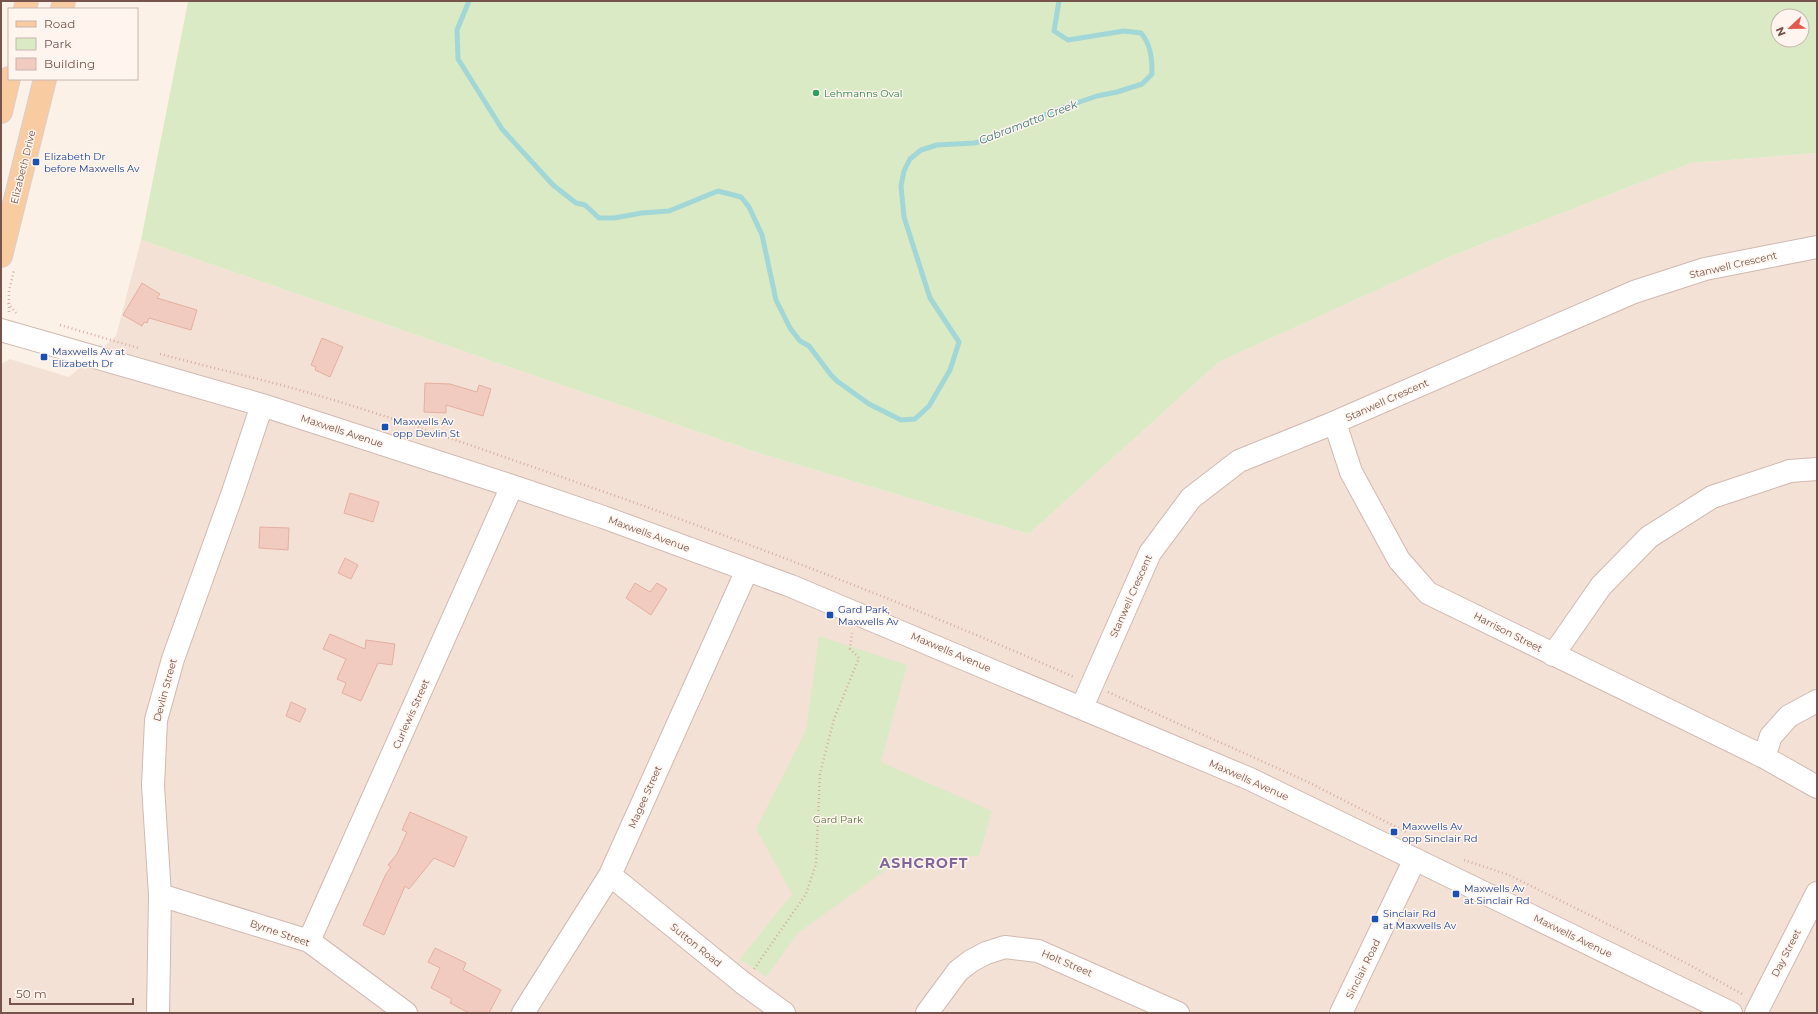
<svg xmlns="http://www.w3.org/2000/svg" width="1818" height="1014" viewBox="0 0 1818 1014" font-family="Montserrat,sans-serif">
<rect width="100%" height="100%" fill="#fcf1e7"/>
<!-- residential -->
<path fill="#f4e1d6" d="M1817 153V1013H1V364L10 359 69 377 116 336 141 240 762 454 1029 534 1219 362 1454 255 1691 163Z"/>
<!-- green -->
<path fill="#daeac5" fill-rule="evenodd" d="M185 1H1817V153L1691 163 1454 255 1219 362 1029 534 762 454 141 240 188 2ZM1778 16H1802V40H1778Z
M819 636 907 665 881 762 992 811 979 856 903 858 798 933 766 977 740 959 792 894 756 829 806 730Z"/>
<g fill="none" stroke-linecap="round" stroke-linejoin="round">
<!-- stream -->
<path stroke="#a2d7d7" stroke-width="5" d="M469 1 457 30 458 59 502 129 553 185 576 203 585 205 599 218H614L642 213 669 211 718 191 741 197 749 207 762 235 776 300 790 328 800 341 809 346 831 375 837 381 869 404 901 420 915 419 929 406 950 370 959 342 930 298 904 217 901 186 904 171 910 159 921 150 937 145 974 143 987 140 1056 110 1097 96 1117 92 1142 84 1152 74C1152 58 1151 45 1141 33L1124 31 1068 40 1054 31 1059 1"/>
</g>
<!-- building -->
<path fill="#f1cbbf" stroke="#e4afa0" d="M142 283 160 294 157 298 197 310 191 330 149 318 147 323 144 322 142 326 123 315Z
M322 338 343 347 330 377 315 370 316 367 311 365Z
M425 383 450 384 477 392 479 385 491 389 483 416 446 405V413L424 412Z
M350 493 379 502 373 522 344 513Z
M260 527 289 528 288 550 259 548Z
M345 558 358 565 351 579 338 573Z
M635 583 650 592 657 583 667 589 651 615 626 598Z
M330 634 365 649 366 640 395 644 392 665 378 663 361 701 342 693 346 683 337 679 346 659 323 649Z
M291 702 306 709 300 722 286 716Z
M410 812 467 837 454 867 434 858 409 889 405 886 384 935 363 925 386 874 391 867 388 865 397 854 407 832 402 830Z
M435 948 466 963 463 970 501 990 489 1013H469L450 1003 452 999 431 988 440 968 428 962Z"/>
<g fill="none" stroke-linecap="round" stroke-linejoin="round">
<defs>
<path id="minor" d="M1 330 262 405 512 486 603 517 791 586 1250 779 1731 1013
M1335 423 1351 472 1399 560 1428 593 1764 757 1817 787
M1553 655 1601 586 1649 537 1712 497 1790 471 1817 469
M1082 707 1150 553 1191 498 1239 461 1326 426 1634 292 1705 269 1817 247
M1764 757 1771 736 1789 716 1817 701
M610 875 743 983 784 1013
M160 895 309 941 406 1013
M309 941 512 486
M158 1013 160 895 153 786 156 720 173 659 233 492 262 405
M523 1013 610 875 747 570
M927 1013 958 971 971 961 986 953 1005 947 1038 951 1178 1013
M1341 1013 1415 859
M1756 1013 1817 893"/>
<path id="major" d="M25 9 27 1
M62 9 64 1
M1 112 9 78
M1 256 45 79"/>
</defs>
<!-- minor casing -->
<use href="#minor" stroke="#d0b9b0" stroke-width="24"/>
<!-- major casing -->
<use href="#major" stroke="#d9cfcd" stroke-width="24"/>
<!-- path -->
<path stroke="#d6aea2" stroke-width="2.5" stroke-dasharray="1 3" stroke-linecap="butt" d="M8 303 16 313
M9 312V291L14 270
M60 325 138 348
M160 354C208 367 258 378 306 392 383 414 458 441 533 467 716 530 897 599 1074 677
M1108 692 1306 781 1408 833
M1464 860 1509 875 1686 963 1744 995
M754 969 806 894 816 864 820 773 834 719 859 658 850 649 852 633"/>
<!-- minor -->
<use href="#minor" stroke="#fff" stroke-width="22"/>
<!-- major -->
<use href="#major" stroke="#f9cba1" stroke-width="22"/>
</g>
<!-- markers -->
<circle fill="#2e9e5b" stroke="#fff5ee" stroke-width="1.5" cx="816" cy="93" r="4"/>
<g fill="#1a4fb4" stroke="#fff5ee" stroke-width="1.5">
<rect x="32" y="158" width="8" height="8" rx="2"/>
<rect x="40" y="353" width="8" height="8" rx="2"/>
<rect x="381" y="423" width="8" height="8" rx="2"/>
<rect x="826" y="611" width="8" height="8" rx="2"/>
<rect x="1390" y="828" width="8" height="8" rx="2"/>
<rect x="1452" y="890" width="8" height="8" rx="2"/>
<rect x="1371" y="915" width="8" height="8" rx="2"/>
</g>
<g text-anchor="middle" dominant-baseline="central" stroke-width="3" stroke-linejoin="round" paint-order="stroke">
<!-- leisure labels -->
<g font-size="10" fill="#27864d" stroke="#fff5ee" text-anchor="start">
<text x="824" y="93">Lehmanns Oval</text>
</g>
<!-- transit labels -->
<g font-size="10" fill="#164399" stroke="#fff5ee" text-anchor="start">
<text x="44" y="156">Elizabeth Dr<tspan x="44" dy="12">before Maxwells Av</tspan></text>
<text x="52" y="351">Maxwells Av at<tspan x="52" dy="12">Elizabeth Dr</tspan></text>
<text x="393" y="421">Maxwells Av<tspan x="393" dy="12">opp Devlin St</tspan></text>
<text x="838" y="609">Gard Park,<tspan x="838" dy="12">Maxwells Av</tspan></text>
<text x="1402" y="826">Maxwells Av<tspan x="1402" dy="12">opp Sinclair Rd</tspan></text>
<text x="1464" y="888">Maxwells Av<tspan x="1464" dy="12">at Sinclair Rd</tspan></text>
<text x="1383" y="913">Sinclair Rd<tspan x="1383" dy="12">at Maxwells Av</tspan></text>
</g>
<!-- street labels -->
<g font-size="10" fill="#76544c" stroke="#fff5ee">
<text transform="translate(23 167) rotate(-76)">Elizabeth Drive</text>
<text transform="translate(1733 265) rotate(-13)">Stanwell Crescent</text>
<text transform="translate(1387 400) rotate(-24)">Stanwell Crescent</text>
<text transform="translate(342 431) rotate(18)">Maxwells Avenue</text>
<text transform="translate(649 534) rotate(20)">Maxwells Avenue</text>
<text transform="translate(1131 596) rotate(-66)">Stanwell Crescent</text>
<text transform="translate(1508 632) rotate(27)">Harrison Street</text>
<text transform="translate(951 652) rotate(23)">Maxwells Avenue</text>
<text transform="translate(165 690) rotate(-75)">Devlin Street</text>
<text transform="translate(411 714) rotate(-66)">Curlewis Street</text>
<text transform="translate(1249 780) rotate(24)">Maxwells Avenue</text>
<text transform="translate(645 797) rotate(-66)">Magee Street</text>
<text transform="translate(280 933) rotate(19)">Byrne Street</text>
<text transform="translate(1573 936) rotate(26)">Maxwells Avenue</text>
<text transform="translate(696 945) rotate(39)">Sutton Road</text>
<text transform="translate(1786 953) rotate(-63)">Day Street</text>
<text transform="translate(1067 963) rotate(23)">Holt Street</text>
<text transform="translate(1363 969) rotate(-64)">Sinclair Road</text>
</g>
<!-- park labels -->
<g font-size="10" fill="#587541" stroke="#fff5ee">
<text x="838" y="819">Gard Park</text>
</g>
<!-- water labels -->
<g font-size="11" font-style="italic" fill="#407a7b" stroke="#fff5ee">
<text transform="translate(1028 122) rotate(-21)">Cabramatta Creek</text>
</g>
<!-- district labels -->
<g font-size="14" font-weight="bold" letter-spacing="1" fill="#806799" stroke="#fff5ee">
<text x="924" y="863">ASHCROFT</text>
</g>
</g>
<!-- border -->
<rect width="1818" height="1014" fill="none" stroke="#76544c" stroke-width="4"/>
<!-- legend -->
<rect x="8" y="8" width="130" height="72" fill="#fff5ee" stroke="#c8b5ad"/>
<rect x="16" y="21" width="20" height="6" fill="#f9cba1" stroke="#c8b5ad"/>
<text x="44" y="28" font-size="12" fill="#76544c">Road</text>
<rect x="16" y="38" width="20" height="12" fill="#daeac5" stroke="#c8b5ad"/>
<text x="44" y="48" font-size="12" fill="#76544c">Park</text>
<rect x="16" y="58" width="20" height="12" fill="#f1cbbf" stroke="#c8b5ad"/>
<text x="44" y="68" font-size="12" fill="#76544c">Building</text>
<!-- north arrow -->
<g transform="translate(1790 28) rotate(248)"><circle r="19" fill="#fff5ee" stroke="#c8b5ad"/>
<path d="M0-3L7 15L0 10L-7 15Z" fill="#e4594f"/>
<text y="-6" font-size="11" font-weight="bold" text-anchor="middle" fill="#76544c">N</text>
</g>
<!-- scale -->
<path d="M10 998v6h123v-6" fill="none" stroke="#76544c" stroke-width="2"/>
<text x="16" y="998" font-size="12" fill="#76544c" stroke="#fff5ee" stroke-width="3" paint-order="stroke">50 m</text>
</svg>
